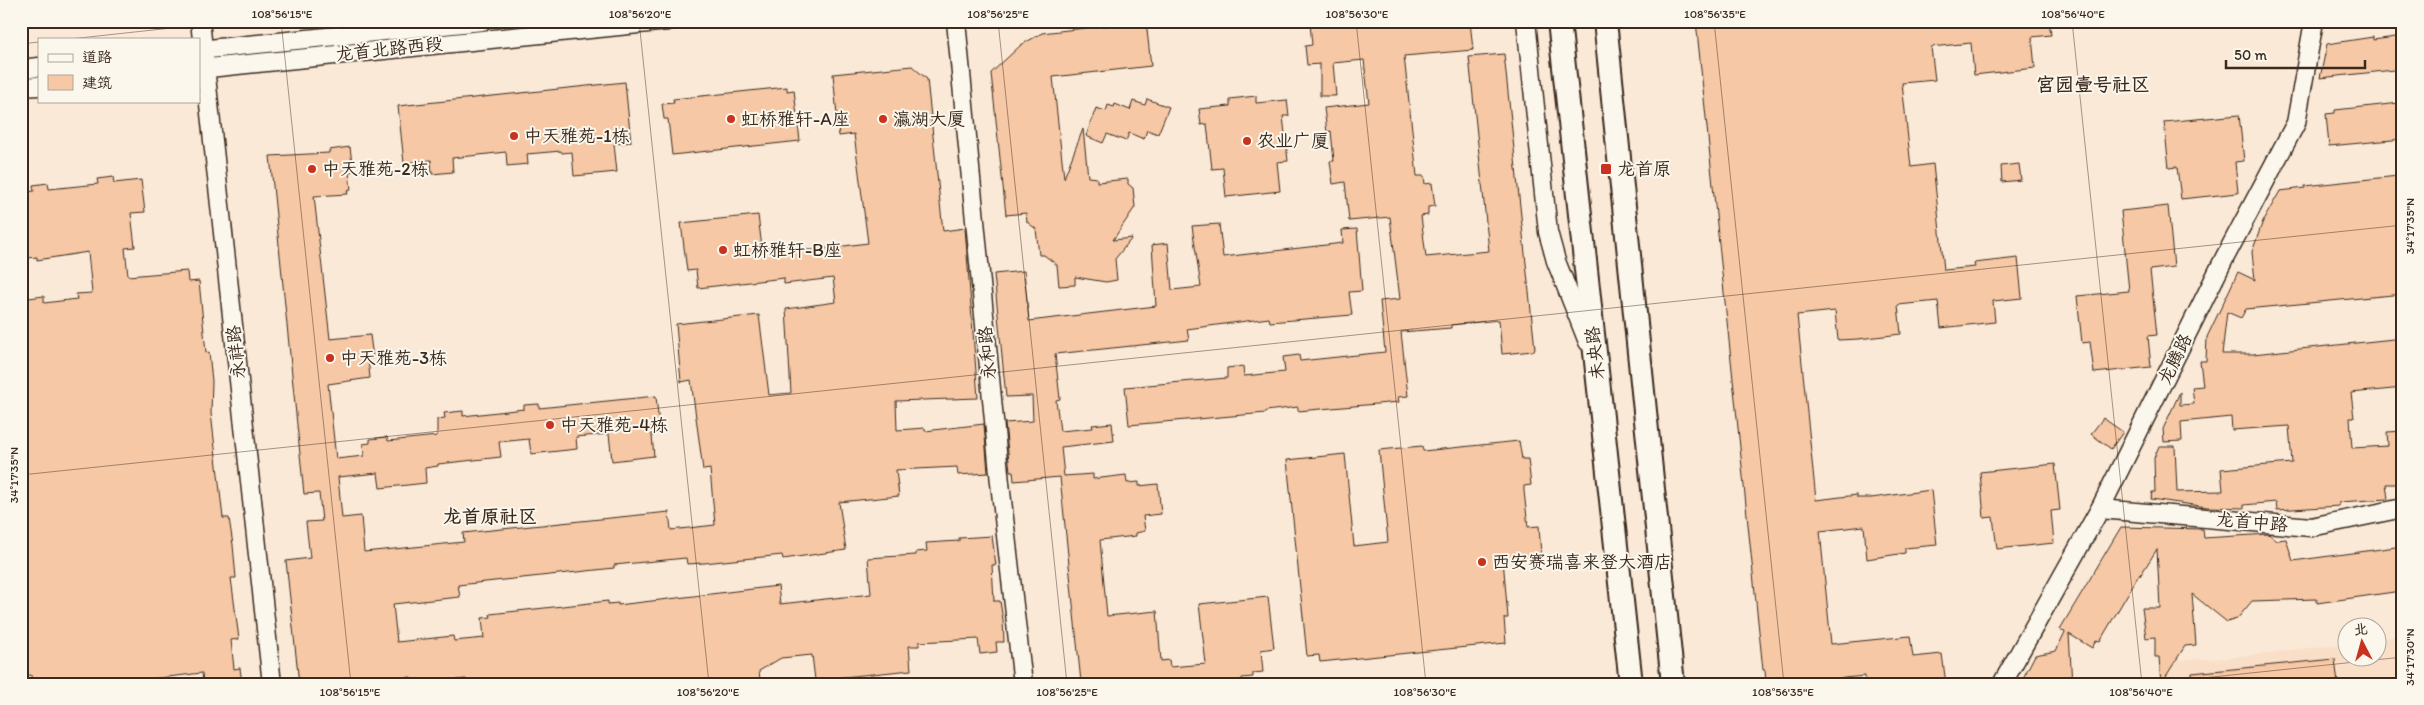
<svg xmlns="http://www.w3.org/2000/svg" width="2424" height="705" viewBox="0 0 2424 705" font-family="Itim,'LXGW WenKai TC',sans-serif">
<rect width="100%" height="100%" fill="#fae9d7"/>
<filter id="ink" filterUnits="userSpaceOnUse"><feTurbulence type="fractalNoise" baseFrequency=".02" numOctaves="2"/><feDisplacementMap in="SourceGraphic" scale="10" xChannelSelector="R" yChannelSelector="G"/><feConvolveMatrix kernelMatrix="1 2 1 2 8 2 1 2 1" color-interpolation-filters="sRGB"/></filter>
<g filter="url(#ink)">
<!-- built -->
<path fill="#f9dfc8" d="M2403 635V684H2160L2159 661 2225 658 2346 643V658H2376L2377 639Z"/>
<!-- building -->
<path fill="#f6c8a5" stroke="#3b2a1e" d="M1146 21 1151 66 1053 77 1064 178 1083 129 1088 177 1097 178V182L1128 179V184L1133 188 1135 207 1113 240 1132 238 1115 259 1117 280 1106 282 1075 277V285L1059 286 1057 265 1044 255H1039L1036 229 1027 222 1026 213 1006 215 991 73 1021 45 1042 33Z
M1326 21H1470L1473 50 1404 56 1417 176H1424L1425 184 1432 183 1435 206 1428 207V215L1421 216 1426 257 1489 251 1469 57 1504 54 1535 349 1533 351 1502 354 1499 320 1451 325V328L1401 332 1408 396 1398 397 1399 402 1298 411V407L1266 411V413L1129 425 1125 387 1227 378V368L1243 366 1244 376 1285 372 1283 357 1299 355 1300 361 1385 352 1380 301 1400 299 1390 217 1349 221 1345 182 1333 184 1330 161H1334L1331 131 1327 132 1324 108 1369 103 1364 60 1333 63 1336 96H1320V64L1307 65 1305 46 1312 45 1310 23Z
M1696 21H2049L2051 35 2032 37 2035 68 1974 75 1971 43 1931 47 1935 80 1902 83 1911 167 1933 164 1944 270 1975 267 1974 263 2018 258 2022 298 1993 301 1995 322 1941 328 1938 301 1898 305 1901 334 1858 339 1838 340 1835 311 1797 315 1816 500 1857 495V498H1871L1931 490 1937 545 1905 548V553L1867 559 1864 526 1820 531 1831 644 1910 636 1913 657 1942 654 1946 684H1865V676L1815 681V684H1766L1765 670H1763Z
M2403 36V69L2320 78 2327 44 2373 37V40Z
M912 66 927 79 943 231 965 228 978 398 896 401 897 430 925 428V431L984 424 988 473 958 475 957 467 896 470 899 496 839 502 846 550 783 559 782 555 704 563 687 564 686 558 614 565V568L458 585 460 597 393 604 397 642 453 636 454 641 484 638 482 618 491 617 490 614 608 601V604L618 603V605L778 586 780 604 871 594 868 558 916 555V552L927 551 926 543 959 541V538L992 536 996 565H992L994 601H1000L1003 620 1004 642H996L997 652 980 654 978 639 919 642V646H909L911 670 815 680 812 655 781 658 759 671 760 680 748 682V684H467L466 679 412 684 411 677 348 684H299L286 561 310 558 306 522 322 521 319 493 304 494 270 156 329 153V150L350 147 353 171 349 172 351 190 347 191 348 194 314 196 330 339 370 335 373 358 368 359 370 378 328 384 336 459 364 456 363 444 370 443V439L387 437 388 441 437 436V419L445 418 444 413 463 411V416L524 409V405L539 404V408L656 396 659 425 651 426 654 456 612 461 609 434 576 437 577 449 531 454 529 439 499 442 501 457 438 464V466L425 468 426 483 380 488 378 473 338 477 342 518 361 516 364 552 464 542 463 533 669 512 671 530 715 525 710 469 703 470 691 380 681 382 676 324 759 315 769 395 791 393 786 309 836 302 833 278 784 284V278L698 288 696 270 687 271 681 223 758 215 762 248 791 245 792 250H812L868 243 854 134 839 136 833 74Z
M625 82 631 142 614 144 617 172 574 176 572 152 562 153 561 151 527 154 528 164 507 166 506 152 452 158 453 172 432 174 431 160 404 163 398 106Z
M787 87V91L794 90 800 141 672 155 668 119H664L662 104 674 103 673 99Z
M1256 96V103L1287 100 1289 116H1283L1288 161 1277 162 1280 191 1226 197 1223 168 1212 169 1207 124 1201 125 1199 109 1230 106V99Z
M1147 99 1169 107 1158 134 1147 130 1144 139 1129 133 1126 141 1107 134 1103 143 1086 136 1096 108 1106 111 1108 105 1114 107 1115 104 1130 110 1133 101 1145 105Z
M2400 103 2403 106V139L2329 146 2326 114 2335 113V110Z
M2239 115 2244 161 2235 162 2238 193 2181 199 2177 167 2169 168 2164 122Z
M2019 164 2021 180 2002 182 2001 166Z
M2398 176V179L2403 178V294L2246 309 2241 318 2227 312 2222 354H2253L2403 338V388L2351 393 2354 418H2350L2352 448 2388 446 2387 432 2403 431V484H2386L2388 499 2339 502V506L2277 510 2276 502 2244 505V508L2207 507 2151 499 2152 492H2155L2154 458 2159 446H2175L2177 492 2223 491 2221 469 2292 463 2289 426 2232 430 2231 417 2181 422 2182 441 2164 442 2163 429 2180 392V405L2194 404 2192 387 2203 386 2200 361H2206L2207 337 2238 272 2255 280 2252 252 2263 221 2280 191 2305 188V186Z
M113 177 114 183 141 180 145 212 131 213 135 247 125 248 128 276 187 271 188 282 199 281 206 353 209 352 212 381 211 413 223 518H229L233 545 236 578H231L239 639 231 640 234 669 240 668 242 684H209V682H203L202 673 142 680V684H32L31 675 21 676V299L44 296V303L77 299 76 294 92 293 88 252 37 260V257L28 258 24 220 21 221V193L34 191 33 185 48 183 49 189 98 184 97 179Z
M2168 206 2174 267 2150 270 2157 335 2148 336 2151 367 2094 373 2090 342 2082 343 2077 296 2129 291 2121 211Z
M1219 224 1223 257 1343 243 1342 230 1357 229 1362 291 1349 292 1352 315 1270 322 1269 318 1187 329 1189 340 1055 354 1060 399 1056 400 1060 431 1093 428 1092 425 1112 423 1114 441 1061 447 1064 476 1093 474V479L1126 475 1127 483 1139 482V486L1158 484 1161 514 1143 516 1145 531 1136 533V536L1100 540 1107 616 1157 611 1161 661 1169 660 1170 667 1206 664 1199 604 1268 597 1274 648 1261 650 1263 672 1253 673V677L1242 678V684H1101V680L1081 682 1060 477 1014 481 1013 471H1010L1005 423 1033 421 1032 396 1006 397 994 274 1024 271 1029 321 1156 306 1152 245 1168 243 1172 290 1201 287 1192 226Z
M2103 418 2123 432 2111 449 2091 434Z
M1519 441 1522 459H1528L1531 485 1524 486V491L1528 527 1539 526 1541 555 1503 559 1508 618H1504L1506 643 1320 662 1319 655 1307 656 1287 460 1345 454 1354 546 1388 542 1379 450 1422 446 1423 451Z
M2055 464 2060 510 2051 511 2054 543 1997 549 1993 517 1984 518 1980 472Z
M2121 527 2203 529 2204 538 2269 534 2276 540 2286 539 2293 561 2403 546V587H2400L2401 591 2317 603V599L2252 601 2237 619 2227 622 2192 594 2196 645 2185 646 2161 684 2159 657H2155V637L2146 638 2142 608H2160L2157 549 2140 576V573L2100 641 2096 640 2092 648 2069 634 2072 684H2020L2035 655 2056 651 2065 632 2060 629Z
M2335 659 2338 684H2192V673Z"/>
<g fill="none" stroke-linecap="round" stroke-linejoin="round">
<defs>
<path id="minor" d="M200 21 272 684
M956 21 1000 483 1023 684
M1526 21 1548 232 1556 261 1588 342
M199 50 482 21
M21 69 39 67
M199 69 668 21
M21 87 39 86
M2100 509 2311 527 2403 508
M2002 684 2100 509 2225 257 2296 123 2314 21"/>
<path id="major" d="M1559 21 1631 684
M1605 21 1673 684"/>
</defs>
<!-- minor casing -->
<use href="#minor" stroke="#3b2a1e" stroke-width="21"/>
<!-- major casing -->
<use href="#major" stroke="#3b2a1e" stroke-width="26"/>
<!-- minor -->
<use href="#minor" stroke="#fbf7ec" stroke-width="18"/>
<!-- major -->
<use href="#major" stroke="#fbf7ec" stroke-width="22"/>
</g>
</g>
<!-- ticks -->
<path fill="none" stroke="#3b2a1e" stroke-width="1" stroke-opacity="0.45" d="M281 21 351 684M639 21 709 684M998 21 1067 684M1356 21 1426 684M1714 21 1784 684M2072 21 2142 684M70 39 236 21M21 44 39 42M21 475 2403 225M2146 684 2403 657"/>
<!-- markers -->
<g fill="#c8321e" stroke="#fbf7ec" stroke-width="2">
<circle cx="731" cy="119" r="5"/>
<circle cx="883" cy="119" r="5"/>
<circle cx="514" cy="136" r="5"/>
<circle cx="1247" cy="141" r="5"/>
<circle cx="312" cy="169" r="5"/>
<rect x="1600" y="163" width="12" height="12" rx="2.5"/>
<circle cx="723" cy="250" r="5"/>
<circle cx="330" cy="358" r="5"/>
<circle cx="550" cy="425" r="5"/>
<circle cx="1482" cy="562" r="5"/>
</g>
<g text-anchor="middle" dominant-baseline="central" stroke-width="4" stroke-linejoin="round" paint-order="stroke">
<!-- street labels -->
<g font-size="18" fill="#3b2a1e" stroke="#fbf7ec">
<text transform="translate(389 49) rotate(-6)">龙首北路西段</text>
<text transform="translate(236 352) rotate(-96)">永祥路</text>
<text transform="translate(987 353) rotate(-95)">永和路</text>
<text transform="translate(1595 353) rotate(-96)">未央路</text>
<text transform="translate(2175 359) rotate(-64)">龙腾路</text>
<text transform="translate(2252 522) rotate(5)">龙首中路</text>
</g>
<!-- poi labels -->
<g font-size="18" fill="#3b2a1e" stroke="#fbf7ec" text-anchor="start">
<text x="741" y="119">虹桥雅轩-A座</text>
<text x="893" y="119">瀛湖大厦</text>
<text x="524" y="136">中天雅苑-1栋</text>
<text x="1257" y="141">农业广厦</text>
<text x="322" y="169">中天雅苑-2栋</text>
<text x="1617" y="169">龙首原</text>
<text x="733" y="250">虹桥雅轩-B座</text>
<text x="340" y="358">中天雅苑-3栋</text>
<text x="560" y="425">中天雅苑-4栋</text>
<text x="1492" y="562">西安赛瑞喜来登大酒店</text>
</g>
<!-- neighbourhood labels -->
<g font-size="19" font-weight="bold" fill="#3b2a1e" stroke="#fbf7ec">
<text x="2093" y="84">宫园壹号社区</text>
<text x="490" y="516">龙首原社区</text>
</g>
</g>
<!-- margin -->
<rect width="2424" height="705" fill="none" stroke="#fbf7ec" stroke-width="55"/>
<!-- legend -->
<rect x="38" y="38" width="162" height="65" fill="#fbf7ec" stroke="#aea59a"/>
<rect x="48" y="54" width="25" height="8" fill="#fbf7ec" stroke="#aea59a"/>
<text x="82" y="62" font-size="15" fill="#3b2a1e">道路</text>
<rect x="48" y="75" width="25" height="15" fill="#f6c8a5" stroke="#aea59a"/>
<text x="82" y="88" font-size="15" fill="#3b2a1e">建筑</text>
<!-- north arrow -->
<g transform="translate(2362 642) rotate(354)"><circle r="24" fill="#fbf7ec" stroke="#aea59a"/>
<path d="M0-4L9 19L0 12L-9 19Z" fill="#c8321e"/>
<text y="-8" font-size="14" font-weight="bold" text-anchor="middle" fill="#3b2a1e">北</text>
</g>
<!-- scale -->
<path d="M2226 60v8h139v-8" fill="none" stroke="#3b2a1e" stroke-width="2.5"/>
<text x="2234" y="60" font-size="15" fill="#3b2a1e" stroke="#fbf7ec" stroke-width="4" paint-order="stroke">50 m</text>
<rect x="28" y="28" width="2368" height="650" fill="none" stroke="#3b2a1e" stroke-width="2"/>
<g font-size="12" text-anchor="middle" fill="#3b2a1e">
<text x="282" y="18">108°56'15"E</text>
<text x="640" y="18">108°56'20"E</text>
<text x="998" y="18">108°56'25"E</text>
<text x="1357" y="18">108°56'30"E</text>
<text x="1715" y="18">108°56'35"E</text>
<text x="2073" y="18">108°56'40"E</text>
<text transform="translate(2410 226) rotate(-90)" y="4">34°17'35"N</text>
<text transform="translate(14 475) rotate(-90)" y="4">34°17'35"N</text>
<text transform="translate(2410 657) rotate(-90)" y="4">34°17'30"N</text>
<text x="350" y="696">108°56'15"E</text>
<text x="708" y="696">108°56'20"E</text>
<text x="1067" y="696">108°56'25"E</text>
<text x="1425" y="696">108°56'30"E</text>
<text x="1783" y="696">108°56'35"E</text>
<text x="2141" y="696">108°56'40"E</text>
</g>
</svg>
